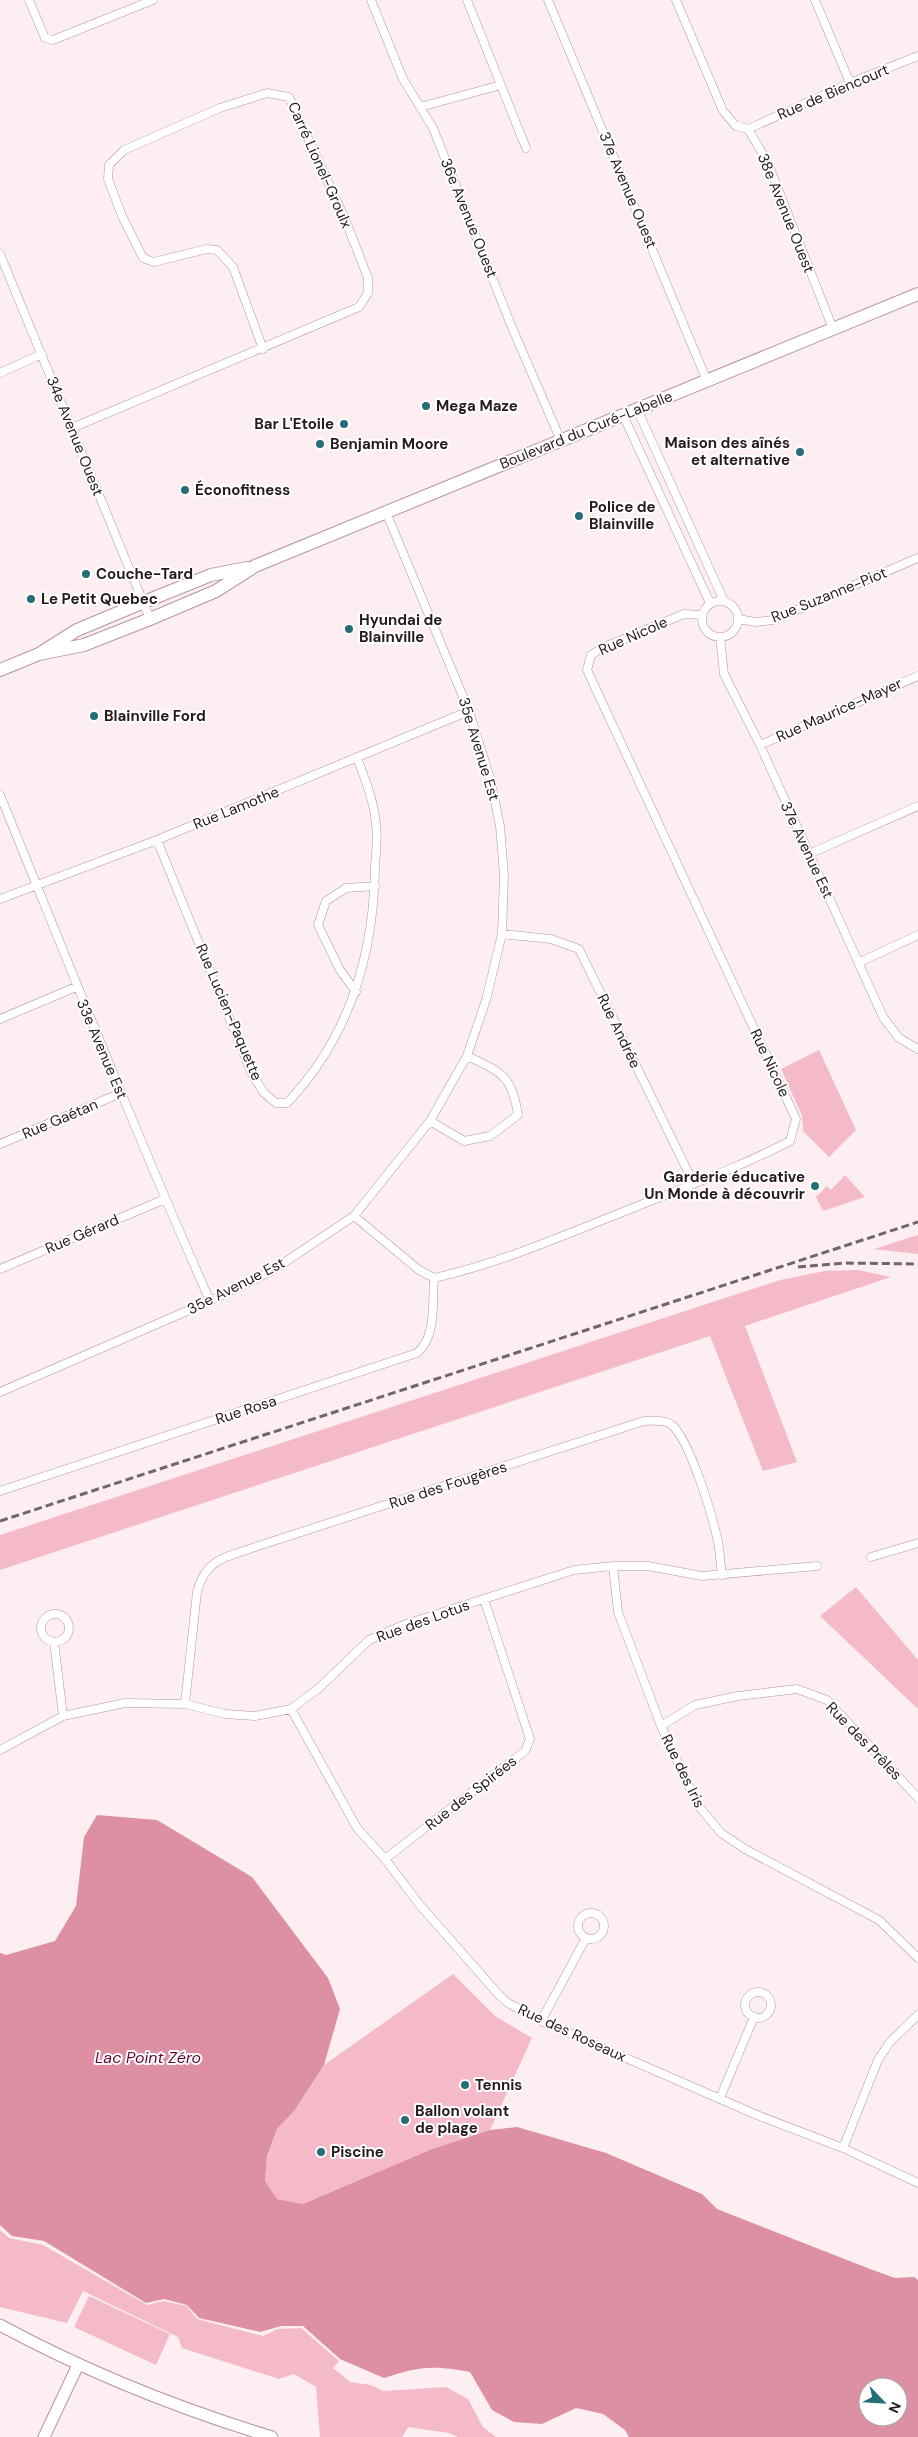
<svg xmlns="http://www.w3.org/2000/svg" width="918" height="2437" viewBox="0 0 918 2437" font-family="'DM Sans',sans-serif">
<rect width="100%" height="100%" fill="#fdeef1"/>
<!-- green -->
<path fill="#f5bac9" d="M819 1050 856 1130 829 1157 803 1131 802 1116 781 1069Z
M845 1175 865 1197 823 1211 816 1197 827 1186 831 1190Z
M918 1235V1254L874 1249Z
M858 1270 891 1277 745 1326 797 1462 763 1471 710 1336 0 1570V1535L780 1280 825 1271Z
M856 1587 918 1660V1709L820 1616Z
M453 1974 495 2016 532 2038 490 2130 432 2149 303 2204 277 2199 265 2181 267 2159 277 2129 294 2111 324 2065Z
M0 2230 9 2238 43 2245 147 2305 163 2301 187 2306 197 2319 263 2336 278 2329 301 2328 339 2361 333 2368 350 2382 371 2385 383 2391 446 2387 468 2399 483 2427 496 2437H458L449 2433 408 2427 402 2437H320L316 2387 294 2374 279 2379 182 2348 178 2337 83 2291 67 2323 0 2307Z
M89 2296 170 2334 156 2365 74 2327Z"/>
<!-- water -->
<path fill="#dd8fa4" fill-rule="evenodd" d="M97 1815 157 1820 252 1877 328 1978 340 2009 324 2065 294 2111 277 2129 267 2157 265 2181 277 2199 303 2204 432 2149 490 2130 517 2127 606 2153 702 2194 717 2209 870 2269 895 2278 914 2277 918 2280V2437H629L625 2430 603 2414 576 2408 542 2424 514 2422 492 2410 470 2372C435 2365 418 2366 384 2378L340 2359 303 2326H281L260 2332 199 2318 187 2305 164 2299 146 2303 44 2241 12 2236 0 2225V1953L6 1955 55 1941 76 1906 84 1837ZM868 2387H898V2417H868Z"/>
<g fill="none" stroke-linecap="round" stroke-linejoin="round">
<defs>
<path id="street" d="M29 0 45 38 53 40 153 0
M371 0 403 79 433 128 511 325 561 441
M467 0 526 148
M548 0 707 381
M676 0 723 111 736 126 748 129 767 161 833 329
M815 0 850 83
M420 107 501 85
M748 129 855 81 918 56
M0 254 150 619
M0 373 42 354
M637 409 724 601
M623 415 710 603
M72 428 359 307 368 293V278L345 219 289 97 267 93 220 108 124 150 109 165 108 179 122 216 143 258 154 262 207 249 217 250 233 267 263 349
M702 619a18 18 0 1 1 36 0a18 18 0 1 1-36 0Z
M738 619 756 622 773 620 918 558
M720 637 724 674 760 745 883 1017 899 1038 918 1049
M760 745 918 676
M0 795C69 964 136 1134 210 1301
M157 840 252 1074 264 1093 276 1103H287C349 1038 374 954 375 866 376 852 378 838 376 824 374 801 365 779 357 758
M809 854 918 806
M0 899 157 840 469 711
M502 934 551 939 579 949 694 1184
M860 962 918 935
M356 992 340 970 318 925 326 901 346 888 375 886
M0 1019 76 987
M430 1121 464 1141 490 1136 518 1115C512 1075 501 1072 467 1056
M0 1144 121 1093
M354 1216 419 1270 434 1278C501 1263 564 1235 628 1210 682 1188 738 1168 790 1141L796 1119 587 670 591 655 602 648 684 614 702 615
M0 1269 165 1199
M0 1392 210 1301 270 1272 354 1216 430 1121 467 1056 486 1000 502 934 504 875 500 826 490 778 469 711 386 512
M0 1491 417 1353C437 1336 432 1303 434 1278
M871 1557 918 1543
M613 1566 618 1612 661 1726 697 1804 721 1833 745 1849 879 1920 918 1958
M41 1628a14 14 0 1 1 28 0a14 14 0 1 1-28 0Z
M54 1642 63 1716
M185 1704 197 1592C206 1557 228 1557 258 1546L644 1421C653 1421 666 1419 673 1426 690 1443 710 1508 716 1533 720 1546 720 1561 722 1575
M291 1709 357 1828 385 1859 419 1904 499 1995 508 2003 541 2021 757 2115 843 2148 918 2183
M661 1726 695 1705 738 1696 797 1689 827 1700 918 1798
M0 1750 63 1716 125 1703 185 1704 225 1714 255 1716 291 1709 319 1688 369 1640 406 1624 574 1570 613 1566H648L702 1576 817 1566
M385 1859 525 1751 530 1739 484 1599
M578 1926a13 13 0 1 1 26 0a13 13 0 1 1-26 0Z
M745 2005a13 13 0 1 1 26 0a13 13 0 1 1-26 0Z
M541 2021 586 1938
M720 2098 754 2017
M843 2148 878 2060 890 2042 918 2015"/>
<path id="secondary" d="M0 2325C87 2372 177 2408 272 2437
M44 2437 78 2365"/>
<path id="primary" d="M39 654 84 645 150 619 216 591 255 566 918 294
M0 670 39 654 77 630 144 602 211 575 247 568"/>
</defs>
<!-- street casing -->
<use href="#street" stroke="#b8959d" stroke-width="9"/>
<!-- secondary casing -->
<use href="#secondary" stroke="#b8959d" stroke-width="13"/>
<!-- primary casing -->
<use href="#primary" stroke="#b8959d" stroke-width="14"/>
<!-- street -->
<use href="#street" stroke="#fff" stroke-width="8"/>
<!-- secondary -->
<use href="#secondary" stroke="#fff" stroke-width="11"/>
<!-- primary -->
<use href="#primary" stroke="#fff" stroke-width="12"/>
<!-- rail -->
<path stroke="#736669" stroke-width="3" stroke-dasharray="8 4" stroke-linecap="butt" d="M798 1267 844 1263 918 1264
M0 1521 918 1222"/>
</g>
<!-- markers -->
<g fill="#266d7a" stroke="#fff" stroke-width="2">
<circle cx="426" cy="406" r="5"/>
<circle cx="344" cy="424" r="5"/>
<circle cx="320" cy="444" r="5"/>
<circle cx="800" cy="452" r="5"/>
<circle cx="185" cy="490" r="5"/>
<circle cx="579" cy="516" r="5"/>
<circle cx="86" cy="574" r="5"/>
<circle cx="31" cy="599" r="5"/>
<circle cx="349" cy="629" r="5"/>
<circle cx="94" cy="716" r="5"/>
<circle cx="815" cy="1186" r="5"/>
<circle cx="465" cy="2085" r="5"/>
<circle cx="405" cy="2120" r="5"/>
<circle cx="321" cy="2152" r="5"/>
</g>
<g text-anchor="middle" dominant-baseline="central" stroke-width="4" stroke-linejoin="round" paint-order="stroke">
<!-- street labels -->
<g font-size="15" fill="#271a1d" stroke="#fff">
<text transform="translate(833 92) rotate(-23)">Rue de Biencourt</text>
<text transform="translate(320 165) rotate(66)">Carré Lionel-Groulx</text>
<text transform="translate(628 190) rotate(67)">37e Avenue Ouest</text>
<text transform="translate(786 213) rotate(68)">38e Avenue Ouest</text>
<text transform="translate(469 218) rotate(68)">36e Avenue Ouest</text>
<text transform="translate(586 430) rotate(-22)">Boulevard du Curé-Labelle</text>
<text transform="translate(75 436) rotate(68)">34e Avenue Ouest</text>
<text transform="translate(829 595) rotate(-22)">Rue Suzanne-Piot</text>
<text transform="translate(633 636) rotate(-24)">Rue Nicole</text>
<text transform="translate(839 710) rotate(-24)">Rue Maurice-Mayer</text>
<text transform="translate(479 749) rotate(73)">35e Avenue Est</text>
<text transform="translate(236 808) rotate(-22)">Rue Lamothe</text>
<text transform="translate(807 850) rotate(65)">37e Avenue Est</text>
<text transform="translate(229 1012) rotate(67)">Rue Lucien-Paquette</text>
<text transform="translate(619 1031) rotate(64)">Rue Andrée</text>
<text transform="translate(102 1049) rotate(67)">33e Avenue Est</text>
<text transform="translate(770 1063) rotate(65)">Rue Nicole</text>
<text transform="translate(60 1119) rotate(-23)">Rue Gaétan</text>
<text transform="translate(82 1234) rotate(-23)">Rue Gérard</text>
<text transform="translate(236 1286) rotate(-27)">35e Avenue Est</text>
<text transform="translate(246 1410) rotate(-18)">Rue Rosa</text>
<text transform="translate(448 1485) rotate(-18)">Rue des Fougères</text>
<text transform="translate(423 1621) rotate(-20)">Rue des Lotus</text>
<text transform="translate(864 1741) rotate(46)">Rue des Prêles</text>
<text transform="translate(683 1771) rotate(64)">Rue des Iris</text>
<text transform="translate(471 1793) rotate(-38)">Rue des Spirées</text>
<text transform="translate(572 2033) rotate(25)">Rue des Roseaux</text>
</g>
<!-- poi labels -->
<g font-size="15" font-weight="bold" fill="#271a1d" stroke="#fff" text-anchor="start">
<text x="436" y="406">Mega Maze</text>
<text x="334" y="424" text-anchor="end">Bar L'Etoile</text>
<text x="790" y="443" text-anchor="end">Maison des aînés<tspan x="790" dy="17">et alternative</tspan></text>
<text x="330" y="444">Benjamin Moore</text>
<text x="195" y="490">Éconofitness</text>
<text x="589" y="507">Police de<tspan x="589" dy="17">Blainville</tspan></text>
<text x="96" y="574">Couche-Tard</text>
<text x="41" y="599">Le Petit Quebec</text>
<text x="359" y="620">Hyundai de<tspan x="359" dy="17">Blainville</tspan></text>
<text x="104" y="716">Blainville Ford</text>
<text x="805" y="1177" text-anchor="end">Garderie éducative<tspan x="805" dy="17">Un Monde à découvrir</tspan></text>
<text x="475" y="2085">Tennis</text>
<text x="415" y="2111">Ballon volant<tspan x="415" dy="17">de plage</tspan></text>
<text x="331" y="2152">Piscine</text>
</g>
<!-- water labels -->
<g font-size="16" font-style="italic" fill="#650631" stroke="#fff">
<text x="148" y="2057">Lac Point Zéro</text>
</g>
</g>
<!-- north arrow -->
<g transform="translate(883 2402) rotate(115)"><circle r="24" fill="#ffffff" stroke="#a9a3a5"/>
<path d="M0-4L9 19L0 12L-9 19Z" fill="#266d7a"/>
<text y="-8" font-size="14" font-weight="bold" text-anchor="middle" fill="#271a1d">N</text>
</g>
</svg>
